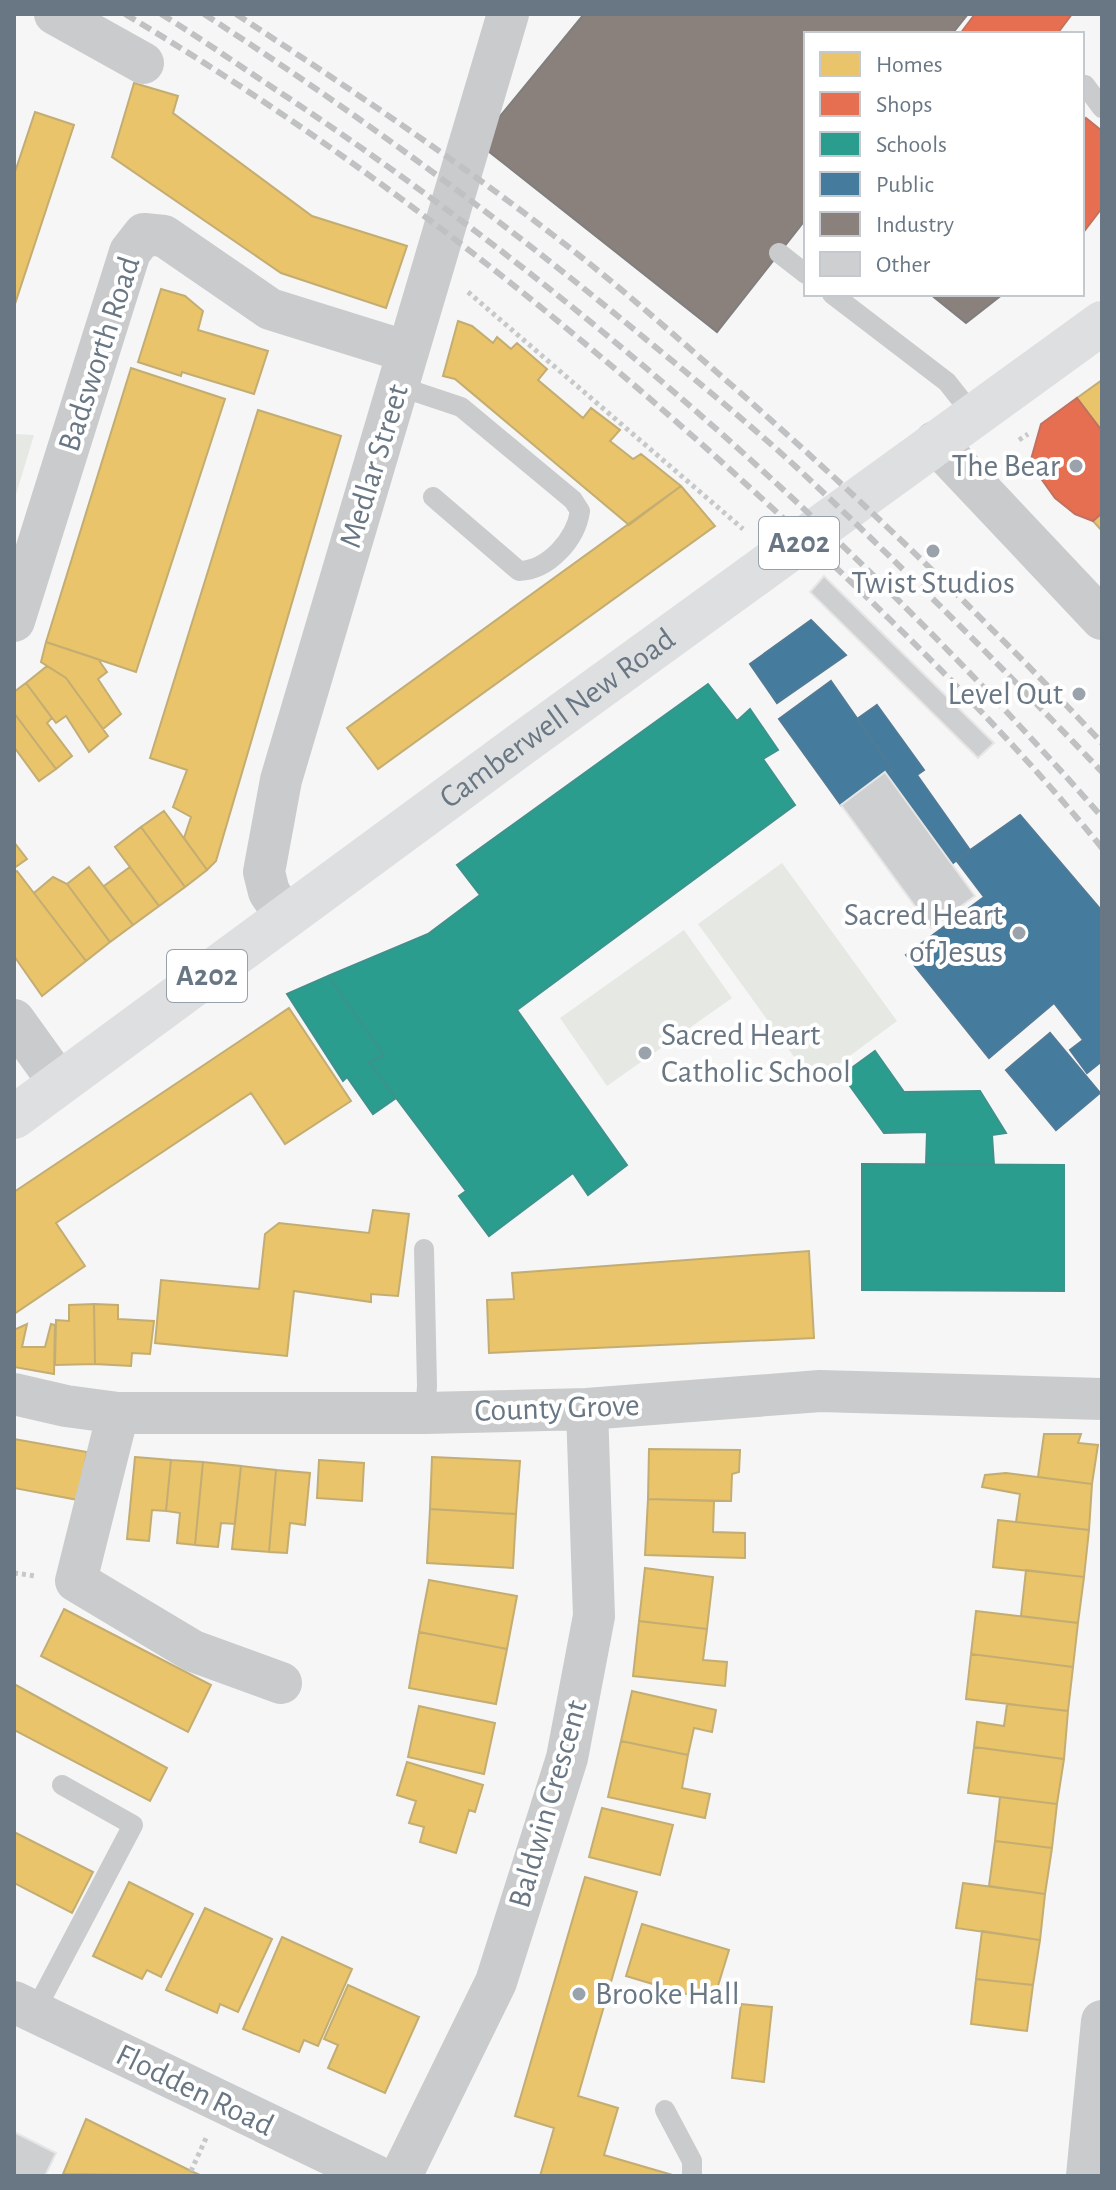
<svg xmlns="http://www.w3.org/2000/svg" width="1116" height="2190" viewBox="0 0 1116 2190" font-family="'Alegreya Sans',sans-serif">
<rect width="100%" height="100%" fill="#f6f6f6"/>
<!-- green -->
<path fill="#e5e8e3" d="M14 434 34 435 14 501Z
M782 863 897 1021 813 1083 698 924Z
M684 930 732 998 607 1086 560 1018Z"/>
<!-- homes -->
<path fill="#e9c46a" stroke="#c3ad72" stroke-width="2" d="M134 83 178 96 173 113 312 216 407 246 386 308 281 273 112 157Z
M35 112 74 125 14 307V175Z
M161 289 185 296 203 311 198 330 268 351 254 394 182 372 181 376 138 362Z
M458 321 472 326 493 343 497 337 511 349 517 343 547 369 538 380 583 418 591 408 620 430 610 441 633 459 641 454 681 486 629 525 455 379 443 376Z
M131 368 225 399 136 672 46 642Z
M1102 380V431L1077 398Z
M258 410 341 436 216 861 207 870 184 838 191 817 173 807 187 770 150 758Z
M681 486 715 526 378 769 347 728Z
M1102 513V531L1093 521Z
M46 642 98 659 107 672 98 679 121 714 103 729 66 678 41 662Z
M47 666 66 678 108 736 89 752 66 716 56 723 26 683Z
M26 683 52 718 47 723 72 756 56 769 14 713V692Z
M14 713 56 769 39 781 14 747Z
M164 811 207 870 185 887 141 827Z
M141 827 185 887 159 906 115 847Z
M14 842 27 859 14 868Z
M89 867 133 925 110 942 67 884Z
M130 867 159 906 133 925 104 886Z
M17 871 86 961 42 996 14 956V873Z
M53 877 67 884 110 942 86 961 34 893Z
M289 1008 351 1101 285 1144 251 1093 56 1223 85 1266 14 1314V1192Z
M373 1210 409 1214 398 1296 371 1294V1302L294 1291 287 1356 155 1343 161 1280 259 1289 265 1234 279 1223 369 1233Z
M809 1251 814 1338 489 1353 487 1300 514 1299 512 1273Z
M94 1304 118 1305V1319L154 1321 150 1354 132 1353 131 1366 95 1364Z
M94 1304 95 1364 55 1365 56 1320 69 1321V1305Z
M27 1324 22 1347H45L51 1324 55 1325 54 1374 14 1367V1330Z
M1044 1434H1081L1078 1443 1098 1445 1092 1484 1038 1477Z
M14 1439 87 1452 78 1500 14 1488Z
M649 1449 740 1450 739 1472 732 1474 731 1501 648 1499Z
M135 1457 171 1460 166 1511 152 1510 149 1541 127 1539Z
M432 1457 520 1461 516 1514 430 1509Z
M171 1460 203 1462 195 1545 177 1543 180 1513 166 1511Z
M319 1460 364 1463 362 1501 317 1498Z
M203 1462 241 1466 235 1524 221 1523 218 1547 195 1545Z
M241 1466 276 1470 269 1552 232 1549Z
M276 1470 310 1473 305 1525 290 1523 287 1553 269 1552Z
M1006 1473 1092 1484 1089 1530 1016 1522 1020 1494 982 1487 985 1475Z
M648 1499 714 1501 713 1532 745 1533V1558L645 1555Z
M430 1509 516 1514 513 1568 427 1563Z
M998 1520 1089 1530 1084 1577 993 1567Z
M645 1568 713 1577 707 1629 639 1621Z
M1026 1570 1084 1577 1078 1623 1021 1616Z
M429 1580 517 1596 507 1649 419 1632Z
M64 1609 211 1685 188 1732 41 1656Z
M976 1611 1078 1623 1073 1667 971 1654Z
M639 1621 707 1629 703 1660 727 1662 725 1686 633 1676Z
M419 1632 507 1649 496 1704 409 1688Z
M971 1654 1073 1667 1068 1711 966 1699Z
M14 1684 167 1768 150 1801 14 1730Z
M632 1691 716 1710 712 1732 694 1728 688 1755 621 1741Z
M1007 1704 1068 1711 1064 1759 974 1747 977 1722 1004 1726Z
M419 1706 495 1723 484 1774 408 1757Z
M621 1741 688 1755 682 1788 710 1794 705 1818 608 1797Z
M974 1747 1064 1759 1057 1804 968 1793Z
M407 1762 483 1785 475 1812 469 1810 456 1853 420 1842 424 1827 409 1823 416 1801 397 1795Z
M1000 1797 1057 1804 1052 1848 995 1841Z
M602 1808 673 1825 660 1875 589 1857Z
M14 1832 93 1872 72 1913 14 1883Z
M995 1841 1052 1848 1045 1894 989 1886Z
M585 1877 637 1892 578 2096 618 2108 604 2155 676 2176H540L554 2128 515 2116Z
M129 1882 193 1914 161 1977 147 1970 142 1979 93 1956Z
M963 1883 1045 1894 1040 1940 956 1928Z
M205 1908 272 1939 238 2012 220 2004 217 2013 166 1990Z
M642 1924 729 1950 713 2002 626 1976Z
M982 1931 1040 1940 1033 1985 976 1979Z
M282 1937 352 1969 318 2046 304 2040 299 2052 243 2029Z
M976 1979 1033 1985 1027 2031 971 2024Z
M348 1985 419 2017 385 2093 328 2068 338 2045 324 2039Z
M741 2004 772 2007 764 2082 732 2078Z
M86 2119 191 2171 202 2176 63 2174Z"/>
<!-- shops -->
<path fill="#e76f51" stroke="#c17160" stroke-width="2" d="M975 14H1072L1057 34H960Z
M1086 118 1102 131V208L1082 234V124Z
M1077 398 1102 431V513L1093 521 1075 514 1055 498 1030 463 1041 424Z"/>
<!-- schools -->
<path fill="#2a9d8f" stroke="#3d928c" stroke-width="2" d="M708 684 737 721 750 709 778 750 763 759 795 805 517 1010 627 1165 588 1195 573 1173 489 1236 459 1196 466 1191 369 1062 384 1055 328 976 428 934 480 895 457 865Z
M328 976 384 1055 369 1062 396 1098 373 1114 347 1077 343 1081 287 994Z
M875 1051 904 1092 980 1091 1006 1133 992 1135 994 1165 926 1164 927 1132 884 1133 842 1075Z
M862 1164 1064 1165V1291L862 1290Z"/>
<!-- public -->
<path fill="#457b9d" stroke="#507a96" stroke-width="2" d="M811 620 846 655 777 703 750 664Z
M831 681 893 770 887 775 885 772 841 805 779 719Z
M877 705 924 770 917 775 970 850 953 863 887 775 893 770 857 719Z
M1020 815 1102 911V1061L1087 1073 1070 1050 1083 1040 1054 1003 989 1058 906 955 984 897 956 860Z
M1050 1033 1100 1093 1056 1130 1006 1070Z"/>
<!-- industry -->
<path fill="#8a817c" stroke="#807e7e" stroke-width="2" d="M584 14H968L952 34H806V219L717 332 478 143Z
M930 294H1003L966 323Z"/>
<!-- building -->
<path fill="#cecfd0" stroke="#e6e6e6" stroke-width="2" d="M824 576 994 743 978 758 810 592Z
M885 772 975 896 931 928 841 805Z
M14 2132 56 2153 45 2176H14Z"/>
<g fill="none" stroke-linecap="round" stroke-linejoin="round">
<!-- path -->
<path stroke="#c7c8c9" stroke-width="5" stroke-dasharray="4 4" stroke-linecap="butt" d="M468 292 743 529
M1019 440 1028 434
M14 1573 36 1576
M191 2171 207 2136"/>
<!-- lane -->
<path stroke="#c9cbcc" stroke-width="20" d="M1085 85 1102 108
M779 253 806 274
M832 294 947 382 973 415
M398 386 461 407 573 500 580 511C576 539 549 570 519 571L433 497
M424 1249 427 1386 425 1413
M34 2013 133 1825 62 1785
M665 2110 692 2161V2176"/>
<!-- street -->
<path stroke="#c9cbcc" stroke-width="42" d="M55 14 143 63
M935 442 1102 619
M14 621 130 252 144 234 164 236 270 309 408 352
M286 917 269 892 264 872 281 780 508 14
M14 1020 60 1084
M14 1394 66 1406 118 1413H425L587 1409 820 1391 1102 1399
M118 1413 76 1581 193 1651 281 1683
M14 2002 376 2176
M401 2176 496 1982 567 1758 594 1616 587 1409
M1087 2176 1102 2021"/>
<!-- highway -->
<path stroke="#dedfe0" stroke-width="44" id="s1" d="M14 1117 524 742 1102 323"/>
<!-- rail -->
<path stroke="#c0c1c2" stroke-width="6" stroke-dasharray="12 6" stroke-linecap="butt" d="M125 14C368 159 590 338 797 531 904 631 1009 734 1102 848
M161 14C202 39 241 67 281 93 585 295 861 543 1102 817
M204 14C357 113 502 220 642 336 693 378 745 420 794 465 900 564 1002 667 1102 772
M236 14C344 85 451 156 553 235 611 279 665 327 720 375 853 491 981 614 1102 743"/>
</g>
<!-- markers -->
<g fill="#9aa3ac" stroke="#fff" stroke-width="3">
<circle cx="1076" cy="466" r="8"/>
<circle cx="933" cy="551" r="8"/>
<circle cx="1079" cy="694" r="8"/>
<circle cx="1019" cy="933" r="8"/>
<circle cx="645" cy="1053" r="8"/>
<circle cx="579" cy="1994" r="8"/>
</g>
<g text-anchor="middle" dominant-baseline="central" stroke-width="8" stroke-linejoin="round" paint-order="stroke">
<!-- shield labels -->
<g fill="#fff" stroke="#96a0a9" stroke-width="2">
<rect x="759" y="517" width="80" height="52" rx="6"/>
<rect x="167" y="950" width="80" height="52" rx="6"/>
</g>
<g font-size="30" font-weight="bold" fill="#697784">
<text x="799" y="543">A202</text>
<text x="207" y="976">A202</text>
</g>
<!-- street labels -->
<g font-size="32" fill="#697784" stroke="#fff">
<text transform="translate(99 354) rotate(-72)">Badsworth Road</text>
<text transform="translate(374 466) rotate(-73)">Medlar Street</text>
<text stroke="none"><textPath href="#s1" startOffset="674">Camberwell New Road</textPath></text>
<text transform="translate(557 1408) rotate(-2)">County Grove</text>
<text transform="translate(548 1804) rotate(-74)">Baldwin Crescent</text>
<text transform="translate(195 2090) rotate(26)">Flodden Road</text>
</g>
<!-- poi labels -->
<g font-size="32" fill="#697784" stroke="#fff" text-anchor="end">
<text x="1060" y="466">The Bear</text>
<text x="933" y="583" text-anchor="middle">Twist Studios</text>
<text x="1063" y="694">Level Out</text>
<text x="1003" y="915">Sacred Heart<tspan x="1003" dy="37">of Jesus</tspan></text>
<text x="661" y="1035" text-anchor="start">Sacred Heart<tspan x="661" dy="37">Catholic School</tspan></text>
<text x="595" y="1994" text-anchor="start">Brooke Hall</text>
</g>
</g>
<!-- border -->
<rect width="1116" height="2190" fill="none" stroke="#697784" stroke-width="32"/>
<!-- legend -->
<rect x="804" y="32" width="280" height="264" fill="#ffffff" stroke="#c3c9ce" stroke-width="2"/>
<rect x="820" y="52" width="40" height="24" fill="#e9c46a" stroke="#c3c9ce" stroke-width="2"/>
<text x="876" y="72" font-size="24" fill="#697784">Homes</text>
<rect x="820" y="92" width="40" height="24" fill="#e76f51" stroke="#c3c9ce" stroke-width="2"/>
<text x="876" y="112" font-size="24" fill="#697784">Shops</text>
<rect x="820" y="132" width="40" height="24" fill="#2a9d8f" stroke="#c3c9ce" stroke-width="2"/>
<text x="876" y="152" font-size="24" fill="#697784">Schools</text>
<rect x="820" y="172" width="40" height="24" fill="#457b9d" stroke="#c3c9ce" stroke-width="2"/>
<text x="876" y="192" font-size="24" fill="#697784">Public</text>
<rect x="820" y="212" width="40" height="24" fill="#8a817c" stroke="#c3c9ce" stroke-width="2"/>
<text x="876" y="232" font-size="24" fill="#697784">Industry</text>
<rect x="820" y="252" width="40" height="24" fill="#cecfd0" stroke="#c3c9ce" stroke-width="2"/>
<text x="876" y="272" font-size="24" fill="#697784">Other</text>
</svg>
